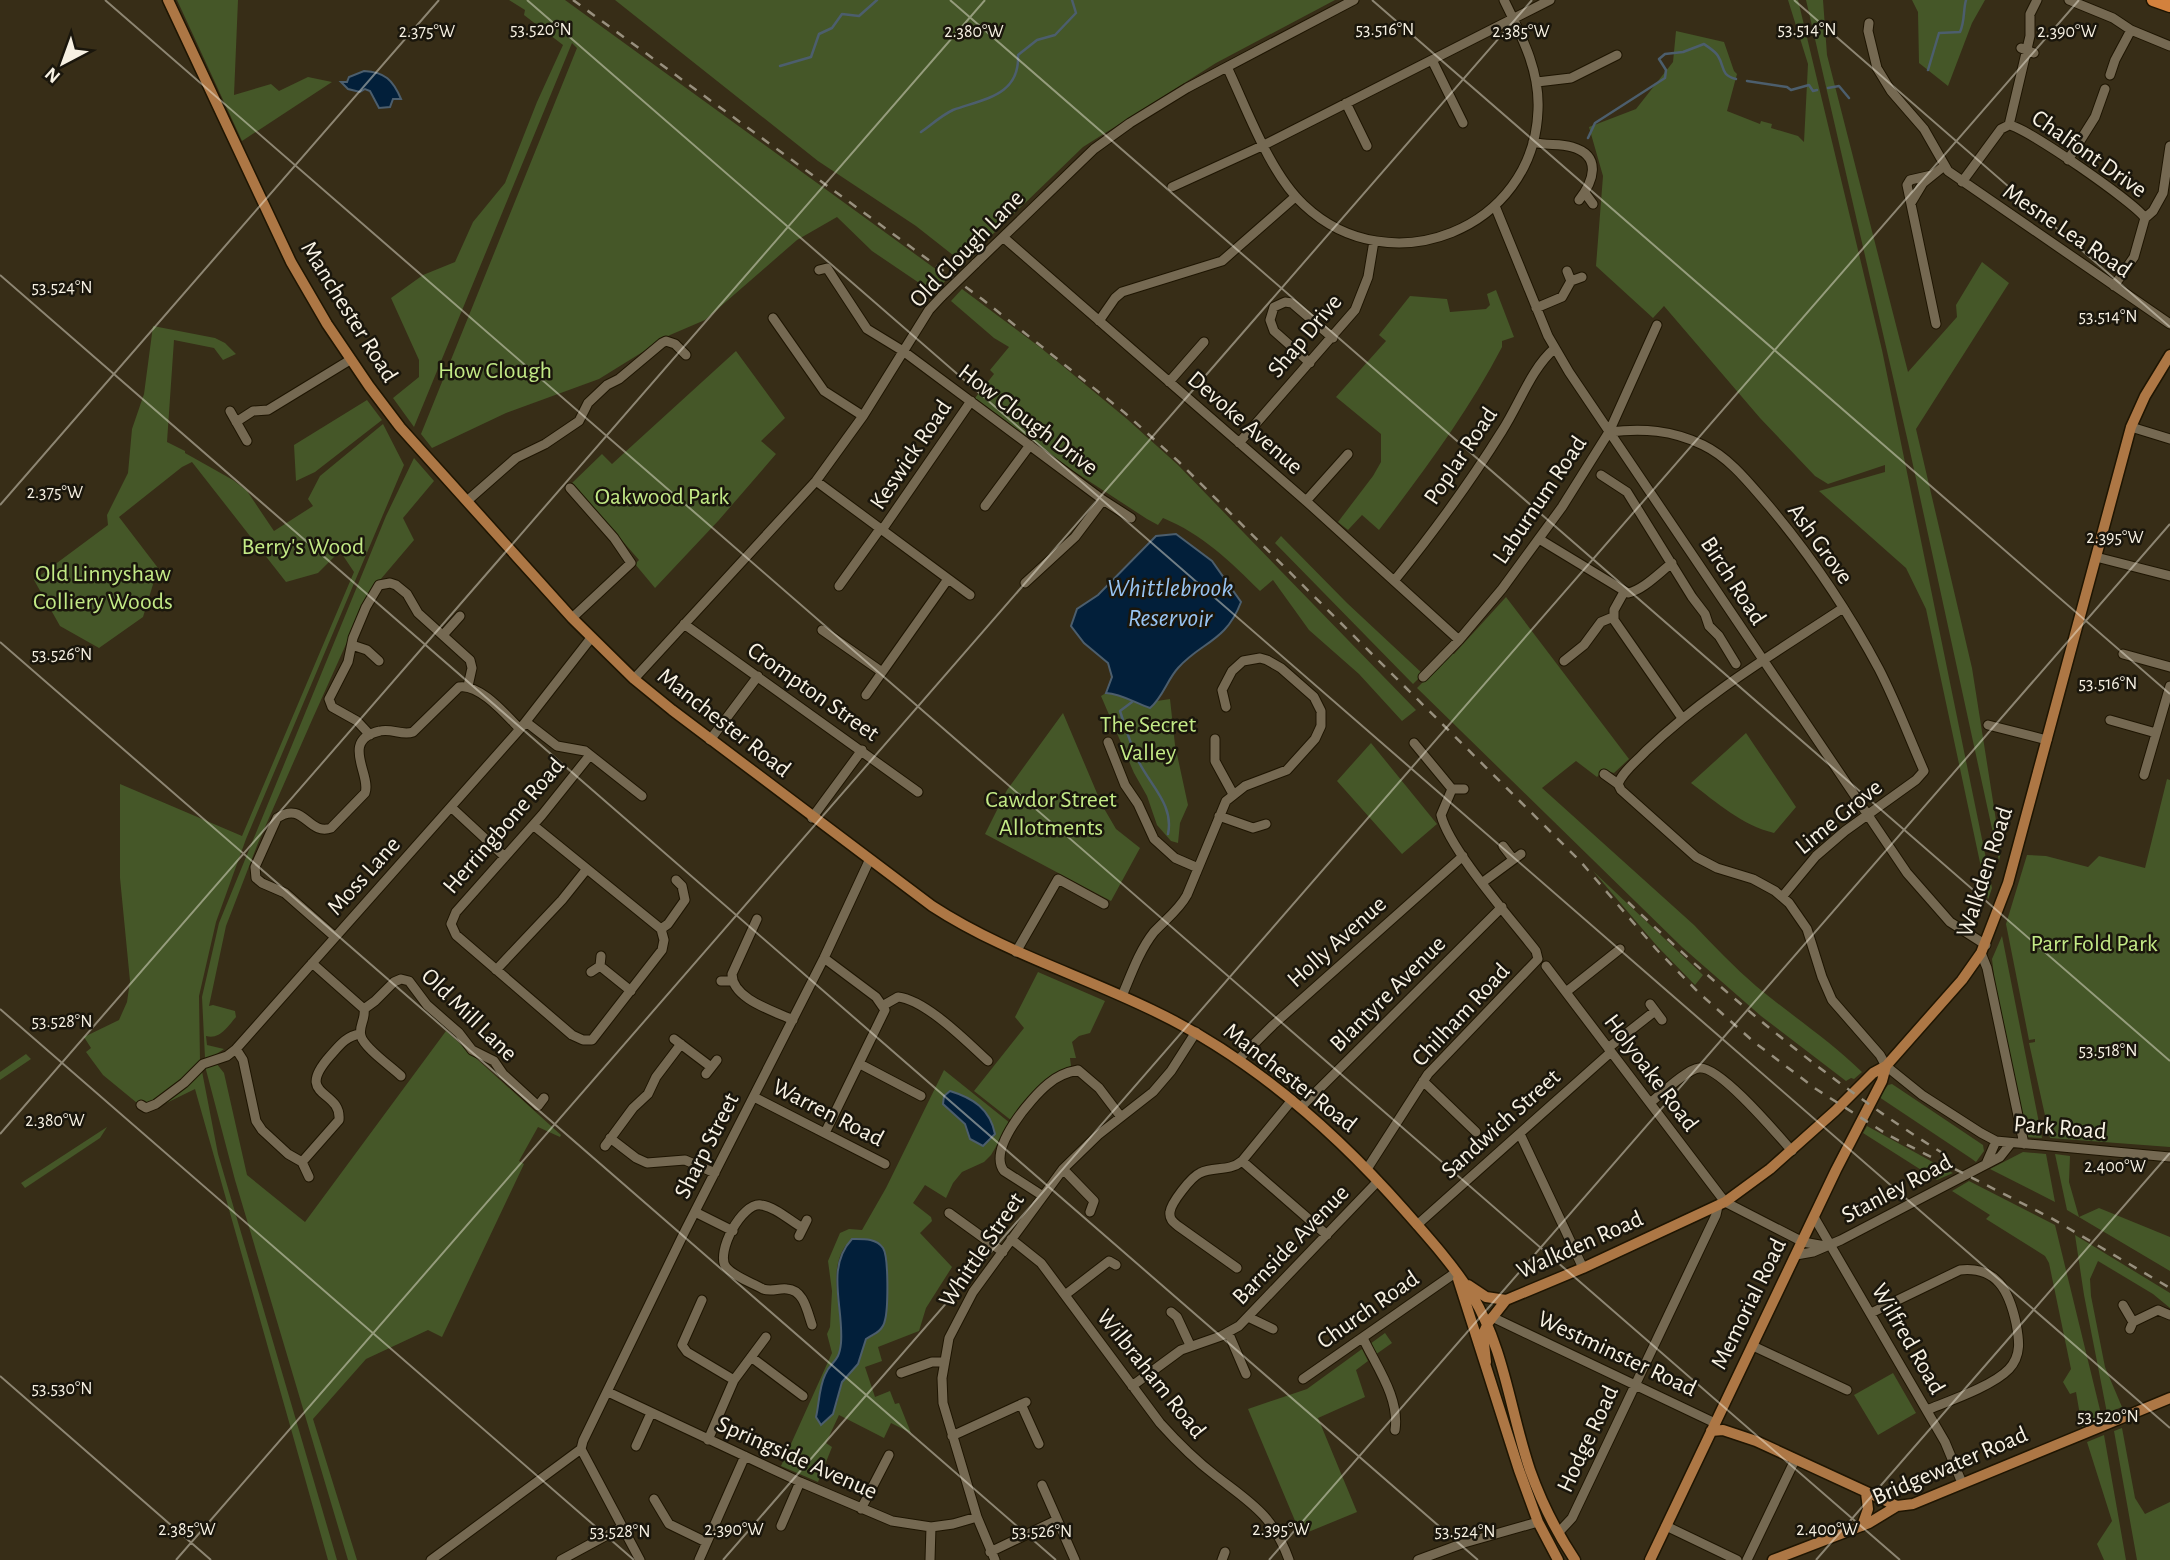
<svg xmlns="http://www.w3.org/2000/svg" width="2170" height="1560" viewBox="0 0 2170 1560" font-family="'Alegreya Sans',sans-serif">
<rect width="100%" height="100%" fill="#372d17"/>
<!-- green -->
<path fill="#455728" fill-rule="evenodd" d="M177 0H238L234 95 271 84 279 91 308 77 332 82 242 141Z
M509 0H565L948 278 934 293 872 251 837 217 797 240 705 320 670 335 599 379 506 413 432 448 421 434 577 48 572 43 414 427 393 398 419 377V360L391 298 423 275 455 262 473 222 505 183 537 102 563 45 524 15 525 10Z
M615 0H1335L1216 63 1083 147 963 263 916 226 818 161Z
M1788 0H1798L1882 350 1992 888 1988 900 1926 609 1906 568 1819 491 1885 472V465L1828 484 1815 476 1760 418 1664 306 1653 318 1596 266 1603 176 1589 127 1636 109 1673 62 1676 31 1724 42 1734 71 1737 74 1727 111 1760 124 1761 121 1772 124 1771 128 1798 136 1804 142 1808 64Z
M1806 0H1823L1827 55 1908 372 1957 317 1956 305 1982 262 2009 283 1916 429 1972 668 2001 852 1999 861 1908 442Z
M1912 0H1985L1972 23 1948 86 1919 63 1918 12Z
M962 289 1041 348 1127 419 1178 465 1416 710 1402 721 1359 674 1309 630 1273 580 1260 591C1230 561 1202 534 1163 518L1158 525 1147 519 1075 472 975 398 994 374 990 370 1009 347 994 338 951 301Z
M1496 290 1514 337 1502 341V347C1468 412 1424 471 1379 530L1362 515 1348 530 1338 522 1373 476 1381 462V434L1336 397 1386 341 1379 335 1410 296 1447 299 1450 312 1486 309 1490 305 1487 294Z
M153 326 215 338 225 343 236 354 223 360 214 348 174 340 167 442 185 451V453L233 480 247 491 274 531 313 506 308 499 320 476 383 424 404 465 246 839 216 922 199 996 200 1061 218 1154 337 1560H328L195 1089 148 1112 103 1075 86 1052 91 1048 84 1037 119 1020 127 1002 130 981 120 878V784L242 836 354 572 340 551 318 573 286 582 192 462 182 467 119 517 158 568 143 617 99 648 60 626 34 580 108 525 107 515 128 473 132 429 144 394Z
M736 351 785 418 761 441 776 454 719 520 655 588 635 564 639 560 572 483 602 454 612 464Z
M367 400 382 420 315 472 296 481 294 445Z
M414 458 434 481 403 518 414 540 369 593 312 720 258 843 226 926 209 1006 213 1005 235 1011 236 1017C228 1026 220 1040 206 1036L207 1045 224 1049 215 1055 205 1058 202 997 219 923 386 516Z
M1281 536 1347 603 1423 674 1413 684 1275 543Z
M1506 597 1629 759 1614 773 1603 770 1597 777 1576 761 1542 788 1694 925C1714 946 1734 967 1756 986 1792 1016 1828 1039 1862 1072L1854 1079 1851 1078 1846 1081 1761 1016 1682 947 1417 688 1451 654H1454Z
M1106 693C1122 694 1134 703 1150 708L1157 701 1170 699 1175 745 1188 805 1180 823 1178 843 1171 841 1157 825 1147 796 1134 773 1101 696Z
M1063 713 1102 805 1116 829 1140 848 1111 901 985 834 1007 790Z
M1746 733 1796 807 1774 833C1742 825 1717 803 1691 783Z
M1371 743 1437 824 1402 854 1337 781Z
M2167 779 2170 780V1147L2050 1138 2029 1043 2035 1042V1039L2029 1040 2006 924 2027 855 2046 856 2088 867 2099 856 2145 868Z
M1593 871 1703 975 1695 985 1657 946Z
M2002 936 2042 1138 2025 1137 1995 985 1992 959Z
M1038 972 1105 1001 1090 1033 1079 1036 1072 1042 1076 1058H1070L1071 1066C1042 1079 1031 1097 1012 1121L974 1091 1024 1028 1015 1017Z
M446 1031 561 1135 560 1137 538 1127 519 1161 524 1164 442 1337 428 1330 366 1359 313 1419 357 1560H348L235 1180 205 1066 216 1063 224 1073 247 1175 305 1222Z
M26 1054 31 1059 0 1080V1072Z
M944 1070 1010 1123 991 1155 984 1162 962 1172 953 1183 946 1198 925 1185 913 1203 931 1217 932 1221 920 1233 952 1267 926 1308 919 1331 878 1347 882 1361 865 1367 875 1397 890 1391 895 1404 899 1403 911 1433 891 1423 884 1438 839 1415 826 1443 832 1447 818 1482 781 1466 832 1353 827 1334 830 1327 832 1291 828 1261 840 1233 849 1229 862 1230 886 1188ZM846 1245 876 1334 866 1339 858 1364 842 1382 837 1403 825 1374C829 1369 836 1364 838 1358 850 1322 823 1277 846 1245Z
M1892 1084 1983 1145 1984 1151 1976 1162 1972 1159 1879 1097 1888 1085Z
M1867 1126 1949 1171 1953 1173 1937 1180 1863 1133Z
M107 1127 100 1138 25 1188 21 1183Z
M2023 1152 2046 1154 2055 1202 1990 1169Z
M2055 1154 2070 1156 2069 1182 2079 1217 2099 1208 2170 1237V1271L2067 1210Z
M1969 1181 2055 1225 2102 1418 2082 1427 2076 1392 2070 1394 2063 1382 2071 1369 2049 1263 2045 1256 1986 1219 1990 1215 1952 1191Z
M2075 1235 2170 1293V1308L2153 1294 2098 1261 2090 1279 2091 1296 2105 1367 2122 1407 2107 1413 2084 1295Z
M1385 1333 1392 1343 1375 1355 1370 1344Z
M1362 1349 1368 1361 1356 1370 1365 1397 1318 1418 1357 1512 1301 1535 1248 1409 1307 1389Z
M1893 1373 1916 1413 1878 1435 1854 1395Z
M2122 1428 2135 1498 2145 1514 2170 1502V1560H2137L2114 1431Z
M2104 1435 2126 1560H2104L2097 1544 2112 1521 2087 1442Z"/>
<!-- water -->
<path fill="#021f3a" stroke="#4c5e6d" stroke-width="2" d="M364 71C385 72 393 80 401 99H393L390 107 379 108 370 91 365 89 360 92 348 89 341 82H347L349 77Z
M1176 534 1212 561 1241 602C1226 642 1201 642 1178 668 1167 680 1163 697 1150 708 1135 703 1122 694 1106 693L1112 677 1108 663 1084 643 1071 626 1077 609 1098 595 1156 536Z
M950 1091C973 1098 990 1109 995 1134L983 1146 970 1139 965 1124 943 1104 944 1096Z
M852 1239C863 1239 876 1238 883 1248 889 1257 888 1309 885 1320 883 1331 874 1334 866 1339L858 1364 842 1382 833 1414 821 1425 816 1417C819 1405 819 1387 825 1375 831 1360 839 1364 841 1343 844 1307 825 1268 852 1239Z"/>
<g fill="none" stroke-linecap="round" stroke-linejoin="round">
<!-- stream -->
<path stroke="#4c5e6d" stroke-width="2.5" d="M780 66 811 57 819 34 832 28 842 14 859 16 877 0
M1928 70 1939 33 1960 32C1965 21 1963 11 1966 0
M1747 81 1787 87 1791 90 1809 85 1813 91 1817 90
M1828 88 1839 86 1849 98
M921 132C931 125 942 115 953 110 983 99 1020 96 1018 55L1037 40 1055 35 1076 13 1072 0
M1588 138 1595 123 1665 78 1666 70 1659 59 1665 54 1683 52 1704 44C1708 47 1715 51 1718 56 1725 67 1720 75 1736 79
M1132 702 1120 711C1126 729 1131 747 1140 764 1152 787 1174 806 1168 834"/>
<defs>
<path id="minor" d="M2069 0 2113 18 2131 30 2170 46
M1869 23 1868 31 1877 68 1891 91 1924 129 1948 171 2170 324
M2021 48 2034 53
M1432 60 1463 123
M1227 67C1247 109 1270 174 1304 205 1390 286 1534 229 1538 110 1540 70 1521 35 1504 0
M2110 75 2115 60 2131 30
M1537 82 1571 78 1617 55
M1346 103 1367 146
M2009 125C2026 127 2135 203 2145 218
M1533 142C1546 146 1559 143 1572 147 1603 156 1593 182 1579 200
M2068 160 2095 117 2105 89
M1932 175 1910 180 1907 185 1936 324
M1962 182 2001 129 2009 125 2030 36V14L2037 0
M1172 187 1264 145 1550 0
M1585 193 1593 204
M1911 203 1923 183 1944 166
M1495 206 1548 336 1569 372 1907 873 1950 922 1986 945
M1003 237 1306 501 1459 640
M975 264 1094 149 1130 123 1187 88 1354 0
M819 270 827 268 867 329 903 351 1103 500 1131 518
M1567 271 1571 281 1582 277
M2114 286 2134 257 2145 218 2153 211 2163 193 2170 146
M1536 308 1562 297 1571 281
M773 318 824 391 863 416
M1099 321 1115 298 1122 292 1222 261 1295 197
M1310 363 1274 331 1270 320 1274 307 1285 302 1292 303 1333 338
M1169 382 1204 342
M230 411 247 441
M236 422 253 411 268 410 350 360
M2131 427 2170 439
M1609 432C1643 428 1672 430 1703 445 1730 458 1749 483 1769 506 1811 556 1848 611 1879 669 1896 702 1909 737 1924 771L1916 780 1845 831 1816 856 1782 897
M1239 443 1355 310 1368 277 1374 241
M1601 475 1627 492 1692 597 1705 614 1709 626 1719 636 1736 664
M816 481 970 595
M570 488 614 538 631 563 572 618
M467 501 516 458 545 444 579 421 588 403 607 385 619 379 662 343 666 341 675 344 686 355
M1306 501 1348 454
M985 506 1030 445
M882 530 971 401
M1539 539 1628 593C1643 590 1659 573 1672 563
M2096 557 2170 576
M1394 581C1433 533 1469 484 1502 431 1519 405 1531 369 1554 349
M1025 583 1075 537 1103 500
M839 586 880 529
M1624 592 1614 610V620L1682 718
M684 624 918 792
M822 630 882 672
M443 635 460 616
M352 645 367 650 379 661
M2123 654 2170 667
M1564 661 1584 645 1601 622 1613 617
M1423 677 1459 640 1502 589 1562 507 1609 432 1657 325
M634 679 816 481 863 416 929 310 942 296
M866 695 948 579
M2110 720 2156 733
M526 722 557 746 585 751 642 796
M1988 725 2047 740
M370 735 357 721 332 707 329 699 348 662 353 638 366 607 379 585 390 583 396 585 407 594 418 613 470 660 472 668 468 686
M1215 739V761L1233 794
M710 740 758 676
M1108 742 1125 785 1138 804 1154 839 1175 858 1198 868
M1414 743 1452 789H1464
M1604 774 1618 784 1621 790 1696 857 1717 868 1753 879 1775 891 1789 903 1807 929 1822 977 1832 1000 1880 1055 1886 1066 1922 1095 1981 1133 1996 1141 2170 1157
M2144 775 2170 686
M1618 784C1623 771 1637 761 1646 751 1705 694 1775 653 1843 608
M451 807 505 857
M1219 816 1253 828 1266 824
M812 818 862 750
M533 825 661 929 664 940 662 950 592 1040H583L572 1035 456 935 451 924 456 912 542 815 590 755
M1503 846 1513 859
M1483 882 1521 854
M757 919 732 974C732 999 774 1011 793 1020
M661 929 668 924 685 900 682 886 676 880
M335 937 285 893 262 883 256 878 255 867 277 818C304 800 308 836 331 828L365 793C372 775 339 740 380 731 392 728 402 736 413 732L459 687C479 683 506 715 520 729
M1016 952 1058 879 1104 904
M1981 953 1987 968 2024 1144
M824 958 876 997 885 1010 825 1133
M312 963 364 1009C366 1019 358 1027 361 1036 364 1048 392 1067 401 1076
M600 966 631 991
M1546 966 1725 1202 1803 1242 1825 1246
M496 970 562 900 586 870
M591 972 600 966 601 956
M721 981H732
M1566 992 1620 949
M1122 996C1131 975 1139 951 1154 932 1165 920 1179 910 1187 895L1226 801 1245 786 1287 770 1315 739 1321 726V711L1314 697 1281 668 1267 660 1260 658 1243 661 1232 671 1222 690 1226 707
M1650 1004 1662 1020
M884 1005 898 997C926 1000 967 1042 988 1061
M364 1009 375 1001 394 982 401 979 409 981 427 1005 459 1033 472 1050 494 1061 503 1074 538 1106 544 1098
M674 1039 711 1067
M1608 1048 1655 1011
M236 1049 243 1060 256 1121 262 1130 288 1154 302 1162 309 1177
M1239 1059 1273 1025 1463 856
M860 1064 921 1096
M706 1074 717 1060
M1423 1081 1476 1132
M754 1097 885 1164
M1650 1103C1660 1095 1687 1069 1699 1068 1719 1065 1777 1134 1792 1151
M141 1105 146 1108 156 1104 184 1083 203 1064 227 1056 236 1049 520 729 591 638
M1301 1107 1502 907
M1520 1134 1583 1268
M610 1138 636 1158 647 1163 685 1160 715 1173
M605 1146 633 1108 648 1094 656 1077 681 1044
M1242 1161 1292 1100
M302 1162 339 1120C342 1089 293 1098 330 1056 339 1046 346 1036 360 1034
M1986 1164 1996 1141
M1063 1169 1094 1201 1090 1212
M1367 1169 1428 1074 1538 959 1536 951C1512 920 1449 849 1441 815L1452 789
M1043 1196 1004 1171C987 1149 1031 1098 1048 1084 1056 1077 1067 1072 1078 1070L1099 1088 1121 1117
M695 1212 733 1231
M949 1213 1003 1252
M1814 1217 1945 1442 1962 1483
M1417 1225 1611 1052
M803 1228C790 1221 776 1207 761 1205 742 1202 715 1253 726 1267 734 1277 753 1283 763 1289 772 1292 778 1288 787 1289 804 1290 807 1311 812 1325
M799 1236 807 1220
M1011 1239 1041 1263 1160 1423C1177 1442 1195 1460 1216 1476 1251 1503 1273 1515 1289 1560
M1796 1255 1813 1252 1841 1240 2000 1157 2011 1143
M1237 1268 1178 1226C1173 1222 1169 1219 1170 1212 1171 1203 1191 1177 1200 1173 1214 1166 1229 1172 1242 1161L1327 1235
M1065 1295 1109 1261 1116 1265
M702 1300 682 1345 687 1352 734 1380
M2123 1305 2133 1322 2130 1329
M1171 1312 1177 1317 1190 1345
M1871 1313 1960 1270C1997 1266 2009 1291 2016 1323 2019 1339 2022 1355 2009 1369 1993 1386 1949 1401 1927 1410
M1248 1317 1273 1329
M1492 1317 1715 1423
M2133 1322 2158 1310 2170 1315
M1228 1332 1246 1374
M1363 1338C1376 1366 1400 1398 1395 1430
M1753 1346 1847 1390
M751 1357 803 1396
M901 1373 932 1362H944
M1303 1379 1455 1273
M1132 1386 1181 1350 1221 1336 1239 1326 1378 1181
M608 1392 800 1482 892 1521 931 1527 953 1524 977 1517
M1021 1404 1039 1444
M952 1436 1026 1402
M708 1440 734 1380 766 1337
M636 1446 651 1413
M581 1449 583 1441 685 1231 824 958 869 861
M581 1449 640 1560
M1042 1485 1075 1560
M654 1499 669 1524 706 1542
M861 1509 889 1455
M781 1526 800 1482
M1666 1526 1737 1560
M1559 1532 1572 1518 1716 1215 1718 1206
M990 1552 1057 1520
M431 1560 581 1449
M561 1560 622 1527
M699 1560 745 1456
M930 1560 931 1527
M995 1560 977 1517 943 1403 942 1378 949 1338 973 1292 1063 1169 1098 1135 1153 1092 1171 1071 1196 1032
M1222 1560 1225 1552
M1418 1560 1464 1543 1538 1522
M1747 1560 1795 1460"/>
<path id="major" d="M168 0 291 262 327 324 369 386 400 427 572 618 634 679 672 710 932 906C1001 951 1078 974 1152 1010 1251 1057 1334 1130 1406 1212 1429 1238 1454 1266 1472 1295 1505 1350 1510 1411 1530 1470 1541 1501 1557 1533 1575 1560
M1458 1279 1519 1470 1538 1522 1558 1560
M1468 1285 1486 1297 1506 1300
M1486 1362 1483 1334 1488 1323 1506 1300 1583 1268 1725 1202 1770 1169 1835 1111 1873 1073 1886 1066 1962 980 1981 953 2008 883 2131 427 2145 396 2170 355
M1711 1431 1723 1430 1756 1441 1897 1506
M1862 1526 1868 1509 1866 1493
M1650 1560 1836 1170 1882 1081 1886 1066
M1773 1560 1869 1523 1897 1506 1913 1504 2170 1398"/>
<path id="highway" d="M2153 0 2170 6"/>
</defs>
<!-- minor casing -->
<use href="#minor" stroke="#1e1502" stroke-width="11"/>
<!-- major casing -->
<use href="#major" stroke="#1e1502" stroke-width="13"/>
<!-- highway casing -->
<use href="#highway" stroke="#1e1502" stroke-width="15"/>
<!-- minor -->
<use href="#minor" stroke="#756952" stroke-width="9"/>
<!-- major -->
<use href="#major" stroke="#ad7745" stroke-width="10"/>
<!-- highway -->
<use href="#highway" stroke="#d3813d" stroke-width="12"/>
<!-- rail -->
<path stroke="#98907e" stroke-width="2.5" stroke-dasharray="9 9" stroke-linecap="butt" d="M573 0 982 299 1125 413 1179 462 1580 861 1657 950 1698 992 1754 1042 1816 1089 1888 1135 2051 1218 2170 1288
M1628 902C1726 995 1829 1083 1944 1154"/>
<defs>
<path id="minor-bridge" d="M942 296 975 264"/>
</defs>
<!-- minor-bridge casing -->
<use href="#minor-bridge" stroke="#1e1502" stroke-width="11" stroke-linecap="butt"/>
<!-- minor-bridge -->
<use href="#minor-bridge" stroke="#756952" stroke-width="9"/>
</g>
<!-- ticks -->
<path fill="none" stroke="#f7f1e3" stroke-width="2" stroke-opacity="0.45" d="M105 0 1900 1560M527 0 2170 1428M950 0 2170 1061M1372 0 2170 694M1794 0 2170 327M0 275 1478 1560M0 505 439 0M0 642 1056 1560M0 1009 634 1560M0 1134 985 0M0 1376 211 1560M176 1560 1532 0M723 1560 2079 0M1269 1560 2170 524M1816 1560 2170 1153"/>
<g text-anchor="middle" dominant-baseline="central" stroke-width="5" stroke-linejoin="round" paint-order="stroke">
<!-- street labels -->
<g font-size="24" fill="#f7f1e3" stroke="#1a160c">
<text transform="translate(2089 154) rotate(35)">Chalfont Drive</text>
<text transform="translate(2067 231) rotate(34)">Mesne Lea Road</text>
<text transform="translate(967 249) rotate(-46)">Old Clough Lane</text>
<text transform="translate(349 312) rotate(58)">Manchester Road</text>
<text transform="translate(1305 336) rotate(-50)">Shap Drive</text>
<text transform="translate(1028 420) rotate(37)">How Clough Drive</text>
<text transform="translate(1245 423) rotate(41)">Devoke Avenue</text>
<text transform="translate(911 455) rotate(-56)">Keswick Road</text>
<text transform="translate(1461 456) rotate(-56)">Poplar Road</text>
<text transform="translate(1540 500) rotate(-56)">Laburnum Road</text>
<text transform="translate(1820 544) rotate(54)">Ash Grove</text>
<text transform="translate(1733 581) rotate(57)">Birch Road</text>
<text transform="translate(813 692) rotate(35)">Crompton Street</text>
<text transform="translate(724 723) rotate(38)">Manchester Road</text>
<text transform="translate(1839 817) rotate(-39)">Lime Grove</text>
<text transform="translate(504 826) rotate(-49)">Herringbone Road</text>
<text transform="translate(1985 872) rotate(-72)">Walkden Road</text>
<text transform="translate(364 876) rotate(-48)">Moss Lane</text>
<text transform="translate(1337 942) rotate(-42)">Holly Avenue</text>
<text transform="translate(1388 994) rotate(-45)">Blantyre Avenue</text>
<text transform="translate(469 1015) rotate(44)">Old Mill Lane</text>
<text transform="translate(1461 1015) rotate(-47)">Chilham Road</text>
<text transform="translate(1651 1073) rotate(53)">Holyoake Road</text>
<text transform="translate(1290 1078) rotate(38)">Manchester Road</text>
<text transform="translate(828 1113) rotate(27)">Warren Road</text>
<text transform="translate(1501 1124) rotate(-42)">Sandwich Street</text>
<text transform="translate(2060 1128) rotate(5)">Park Road</text>
<text transform="translate(707 1146) rotate(-63)">Sharp Street</text>
<text transform="translate(1897 1189) rotate(-28)">Stanley Road</text>
<text transform="translate(1291 1245) rotate(-46)">Barnside Avenue</text>
<text transform="translate(1580 1245) rotate(-24)">Walkden Road</text>
<text transform="translate(982 1250) rotate(-56)">Whittle Street</text>
<text transform="translate(1749 1304) rotate(-64)">Memorial Road</text>
<text transform="translate(1368 1310) rotate(-35)">Church Road</text>
<text transform="translate(1908 1339) rotate(60)">Wilfred Road</text>
<text transform="translate(1617 1354) rotate(25)">Westminster Road</text>
<text transform="translate(1151 1374) rotate(51)">Wilbraham Road</text>
<text transform="translate(1588 1439) rotate(-65)">Hodge Road</text>
<text transform="translate(797 1458) rotate(24)">Springside Avenue</text>
<text transform="translate(1950 1466) rotate(-23)">Bridgewater Road</text>
</g>
<!-- park labels -->
<g font-size="24" fill="#c3ea86" stroke="#1a160c">
<text x="495" y="371">How Clough</text>
<text x="662" y="497">Oakwood Park</text>
<text x="303" y="547">Berry's Wood</text>
<text x="103" y="574">Old Linnyshaw<tspan x="103" dy="28">Colliery Woods</tspan></text>
<text x="1148" y="725">The Secret<tspan x="1148" dy="28">Valley</tspan></text>
<text x="1051" y="800">Cawdor Street<tspan x="1051" dy="28">Allotments</tspan></text>
<text x="2094" y="944">Parr Fold Park</text>
</g>
<!-- water labels -->
<g font-size="26" font-style="italic" fill="#98c4f2" stroke="#1a160c">
<text x="1170" y="588">Whittlebrook<tspan x="1170" dy="30">Reservoir</tspan></text>
</g>
</g>
<g font-size="18" text-anchor="middle" fill="#f7f1e3" stroke="#1a160c" stroke-width="5" stroke-linejoin="round" paint-order="stroke">
<text x="541" y="35">53.520°N</text>
<text x="1385" y="35">53.516°N</text>
<text x="1807" y="35">53.514°N</text>
<text x="427" y="37">2.375°W</text>
<text x="974" y="37">2.380°W</text>
<text x="1521" y="37">2.385°W</text>
<text x="2067" y="37">2.390°W</text>
<text x="62" y="293">53.524°N</text>
<text x="2108" y="322">53.514°N</text>
<text x="55" y="498">2.375°W</text>
<text x="2115" y="543">2.395°W</text>
<text x="62" y="660">53.526°N</text>
<text x="2108" y="689">53.516°N</text>
<text x="62" y="1027">53.528°N</text>
<text x="2108" y="1056">53.518°N</text>
<text x="55" y="1126">2.380°W</text>
<text x="2115" y="1172">2.400°W</text>
<text x="62" y="1394">53.530°N</text>
<text x="2108" y="1422">53.520°N</text>
<text x="187" y="1535">2.385°W</text>
<text x="734" y="1535">2.390°W</text>
<text x="1281" y="1535">2.395°W</text>
<text x="1827" y="1535">2.400°W</text>
<text x="620" y="1537">53.528°N</text>
<text x="1042" y="1537">53.526°N</text>
<text x="1465" y="1537">53.524°N</text>
</g>
<!-- north arrow -->
<g transform="translate(63 63) rotate(221)" stroke="#1a160c" stroke-width="5" paint-order="stroke">
<path d="M0-5L12 26L0 18L-12 26Z" fill="#f7f1e3"/>
<text y="-10" font-size="19" font-weight="bold" text-anchor="middle" fill="#f7f1e3">N</text>
</g>
</svg>
